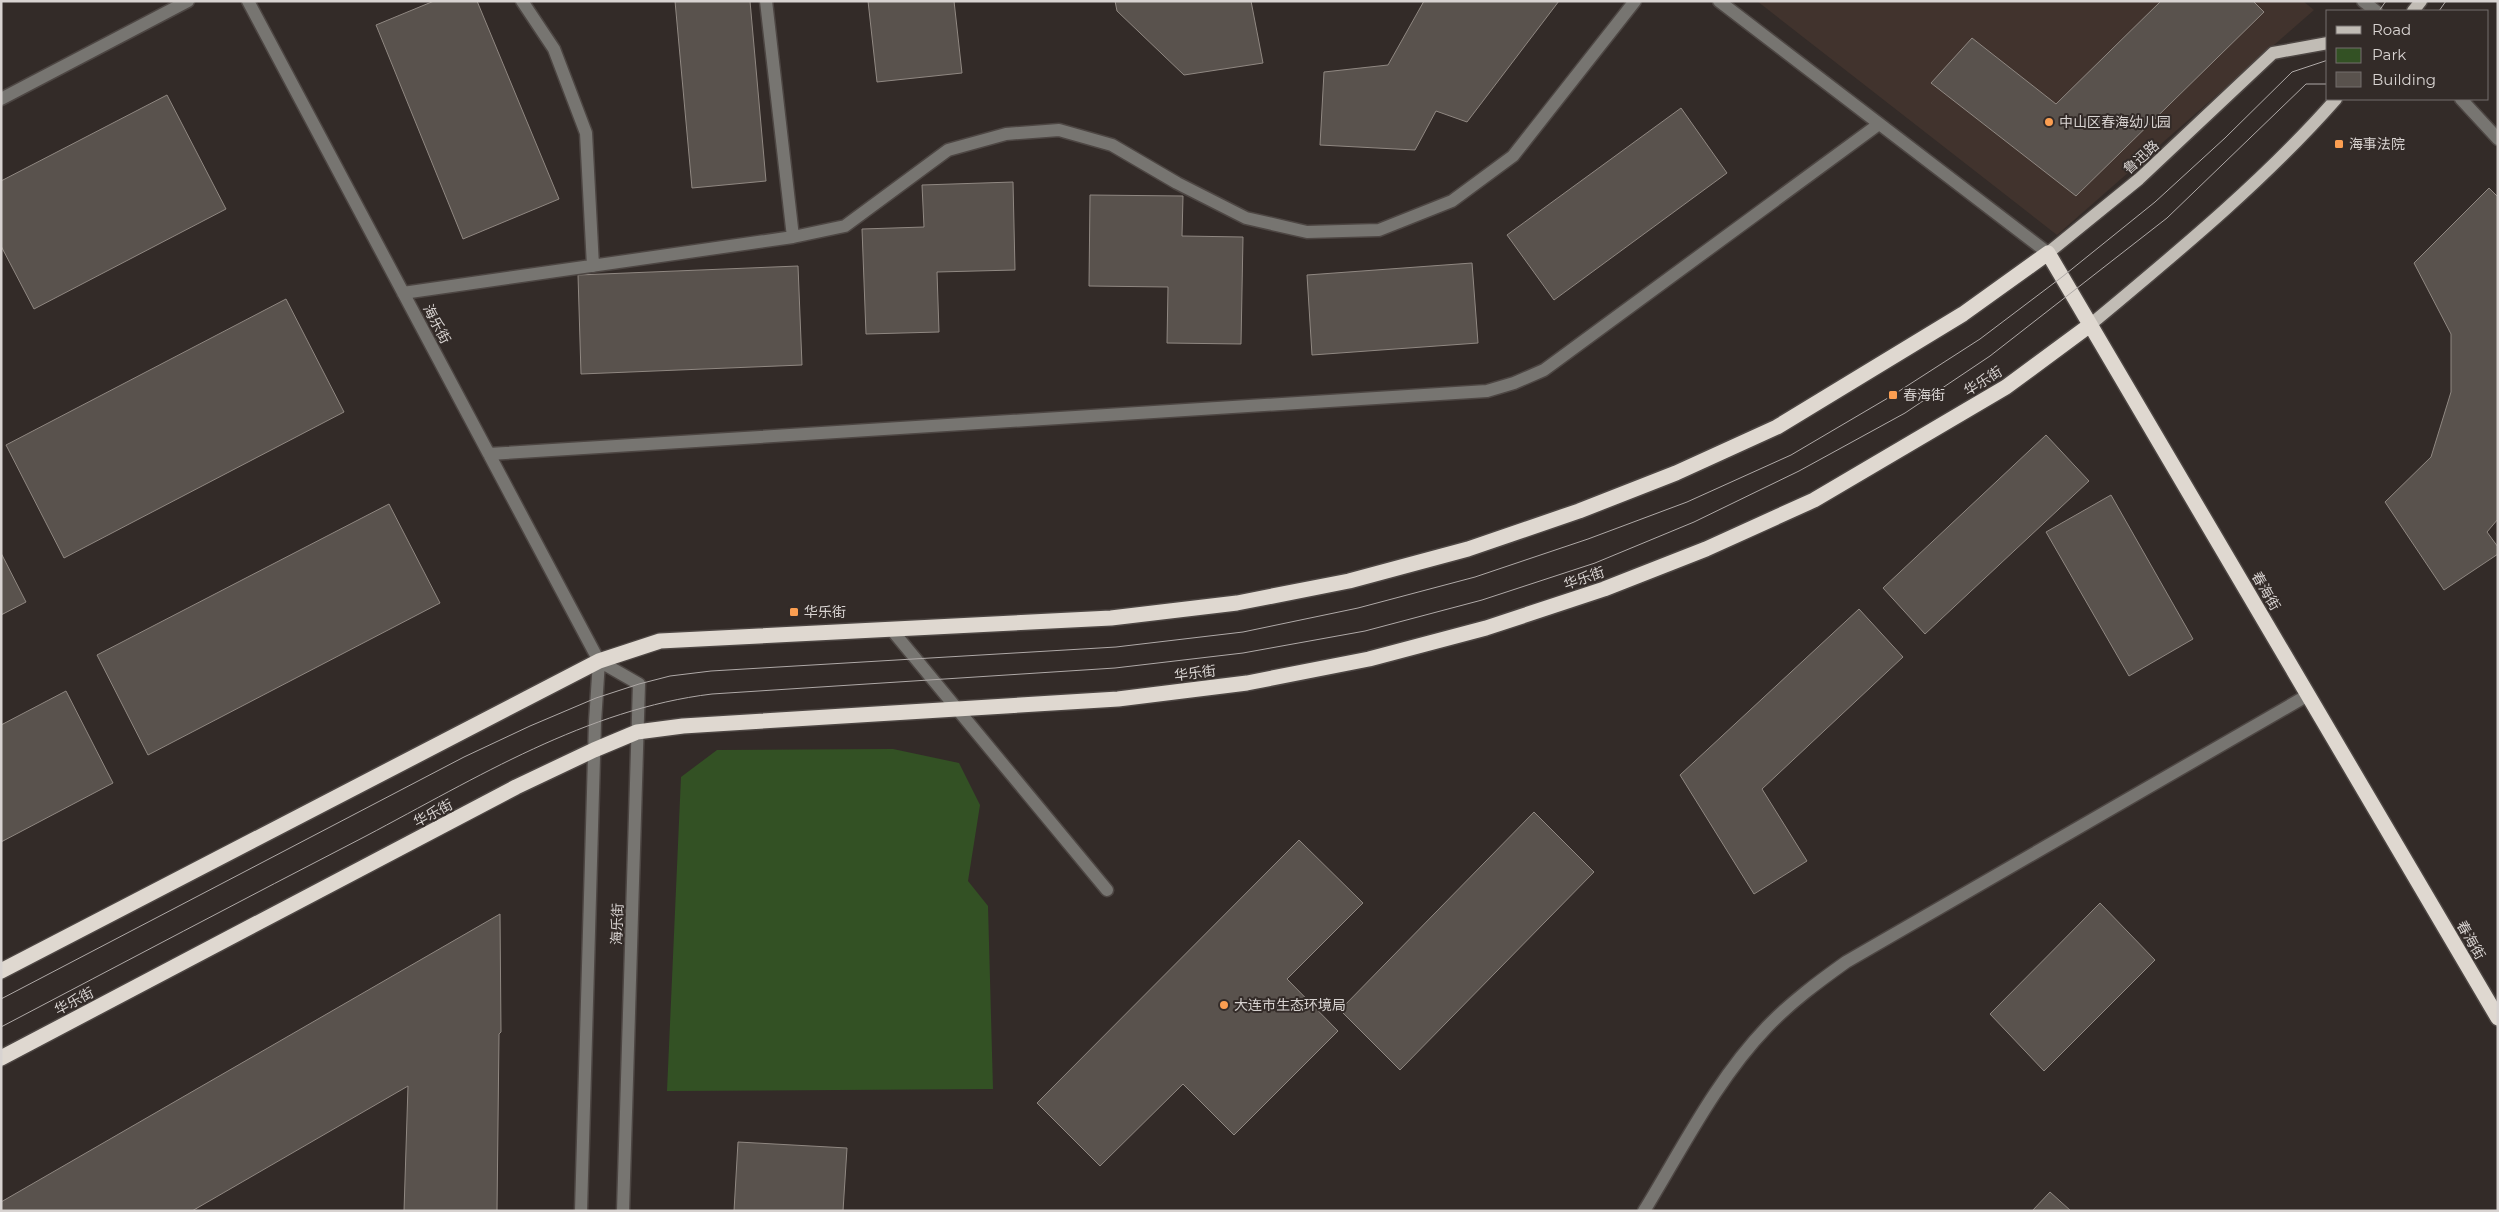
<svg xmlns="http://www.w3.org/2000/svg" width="2499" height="1212" viewBox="0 0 2499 1212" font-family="Montserrat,'Noto Sans SC',sans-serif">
<rect width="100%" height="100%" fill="#332b28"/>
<!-- built -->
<path fill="#41332d" d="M1757 1H2303L2314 10 2057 235Z"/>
<!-- green -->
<path fill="#335124" d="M893 749 959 763 980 805 968 881 988 906 993 1089 667 1091 681 777 717 750Z"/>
<!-- building -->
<path fill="#59524d" stroke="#908882" d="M434 1H477L559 199 463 239 376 25Z
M675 1H750L766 181 692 188Z
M868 1H954L962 73 877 82Z
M1115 1H1251L1263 63 1184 75 1117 11Z
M1424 1H1559L1467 122 1436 111 1415 150 1320 145 1324 72 1388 65Z
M2161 1H2253L2264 12 2076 196 1931 83 1972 38 2056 104Z
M167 95 226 209 34 309 1 246V181Z
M1681 108 1727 173 1554 300 1507 235Z
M1013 182 1015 270 937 272 939 332 866 334 862 229 924 227 922 185Z
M2489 188 2498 197V519L2487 532 2498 547V554L2444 590 2385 502 2431 457 2451 392V334L2414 263Z
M1090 195 1183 196 1182 236 1243 237 1241 344 1167 343 1168 287 1089 286Z
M1472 263 1478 343 1312 355 1307 275Z
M798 266 802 365 581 374 578 275Z
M286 299 344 412 64 558 6 445Z
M2046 435 2089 481 1925 634 1883 588Z
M2111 495 2193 639 2129 676 2046 532Z
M389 504 440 603 148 755 97 655Z
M1 553 26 602 1 615Z
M1859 609 1903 657 1762 789 1807 861 1754 894 1680 775Z
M66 691 113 783 1 842V725Z
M1534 812 1594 872 1400 1070 1340 1010Z
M1299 840 1363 903 1287 979 1338 1031 1234 1135 1183 1084 1100 1166 1037 1103Z
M2100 903 2155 960 2044 1071 1990 1014Z
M500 914 501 1032 499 1034 497 1211H404L408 1086 192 1211H1V1202Z
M738 1142 847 1148 843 1211H734Z
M2050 1192 2071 1211H2032Z"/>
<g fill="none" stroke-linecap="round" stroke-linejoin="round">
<defs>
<path id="minor" d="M248 1 599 661 639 684 623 1211
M522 1 554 49 586 133 593 266
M766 1 793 237
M1719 1 2048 253
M2363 1 2376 11
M1 99 188 1
M2461 99 2498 139
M403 293 793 237 845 226 948 150 1006 134 1059 130 1112 145 1177 183 1246 218 1307 232 1379 230 1452 201 1513 156 1635 1
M489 454 1487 391 1514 383 1544 370 1879 124
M891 629 1107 890
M581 1211 595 722 599 661
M1644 1211C1682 1149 1716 1080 1767 1027 1791 1002 1818 982 1846 962L2308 695"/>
<path id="major" d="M2413 11 2421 1
M2048 253 2139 179 2273 53 2328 43
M2090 325C2175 254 2263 182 2336 99"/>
<path id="highway" d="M1 971 599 661 660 641 1111 618 1237 603 1349 581 1468 549 1579 511 1676 473 1777 427 1963 314 2048 253 2498 1018
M1 1058 516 787 594 750 637 732 683 726 1118 699 1247 683 1369 659 1486 628 1604 589 1706 549 1814 500 2006 387 2090 325"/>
</defs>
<!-- minor casing -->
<use href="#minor" stroke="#4d4643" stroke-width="15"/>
<!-- major casing -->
<use href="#major" stroke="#4d4643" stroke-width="15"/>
<!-- highway casing -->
<use href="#highway" stroke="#4d4643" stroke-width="18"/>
<!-- minor -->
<use href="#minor" stroke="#777571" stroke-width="12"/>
<!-- major -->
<use href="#major" stroke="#c1bcb5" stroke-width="12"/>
<!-- highway -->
<use href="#highway" stroke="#dfd8d0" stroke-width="15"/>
<!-- tram -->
<path stroke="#afa9a7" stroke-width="1" d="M2379 11 2386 1
M2439 11 2446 1
M1 999 464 757 530 726 596 698 639 684 670 676 711 671 1116 647 1243 632 1358 608 1475 577 1588 539 1687 502 1791 455 1893 395 1980 339 2062 277 2155 202 2225 138 2292 72 2328 60
M1 1027C123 963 244 899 366 836 476 778 587 709 712 694L1115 668 1243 653 1365 631 1482 600 1595 563 1694 522 1799 471 1905 413 1990 356 2167 218 2306 84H2328"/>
</g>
<!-- markers -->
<g fill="#fb9e51" stroke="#332b28" stroke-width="2">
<circle cx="2049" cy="122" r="5"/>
<rect x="2334" y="139" width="10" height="10" rx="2.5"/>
<rect x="1888" y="390" width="10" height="10" rx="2.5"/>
<rect x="789" y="607" width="10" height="10" rx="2.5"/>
<circle cx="1224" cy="1005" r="5"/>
</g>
<g text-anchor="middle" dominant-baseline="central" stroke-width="4" stroke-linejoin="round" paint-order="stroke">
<!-- poi labels -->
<g font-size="14" fill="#d8d3d1" stroke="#332b28" text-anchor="start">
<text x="2059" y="122">中山区春海幼儿园</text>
<text x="2349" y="144">海事法院</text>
<text x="1903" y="395">春海街</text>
<text x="804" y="612">华乐街</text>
<text x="1234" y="1005">大连市生态环境局</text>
</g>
<!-- street labels -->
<g font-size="14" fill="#d8d3d1" stroke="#332b28">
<text transform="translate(2141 157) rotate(-42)">鲁迅路</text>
<text transform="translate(437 324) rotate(62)">海乐街</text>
<text transform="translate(1983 381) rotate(-32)">华乐街</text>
<text transform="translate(1584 578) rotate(-19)">华乐街</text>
<text transform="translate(2266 591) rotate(60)">春海街</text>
<text transform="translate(1195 673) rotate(-7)">华乐街</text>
<text transform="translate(433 813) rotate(-28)">华乐街</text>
<text transform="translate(617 924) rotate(-88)">海乐街</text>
<text transform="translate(2471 940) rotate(60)">春海街</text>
<text transform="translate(74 1001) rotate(-28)">华乐街</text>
</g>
</g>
<!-- border -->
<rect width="2499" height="1212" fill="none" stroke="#d8d3d1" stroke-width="5"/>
<!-- legend -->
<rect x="2326" y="10" width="162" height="90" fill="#332b28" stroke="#756e6c"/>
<rect x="2336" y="26" width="25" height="8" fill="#c1bcb5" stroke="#756e6c"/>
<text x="2372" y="35" font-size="15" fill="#d8d3d1">Road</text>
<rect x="2336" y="48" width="25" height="15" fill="#335124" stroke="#756e6c"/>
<text x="2372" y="60" font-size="15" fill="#d8d3d1">Park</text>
<rect x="2336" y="72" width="25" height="15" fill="#59524d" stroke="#756e6c"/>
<text x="2372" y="85" font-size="15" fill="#d8d3d1">Building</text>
</svg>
